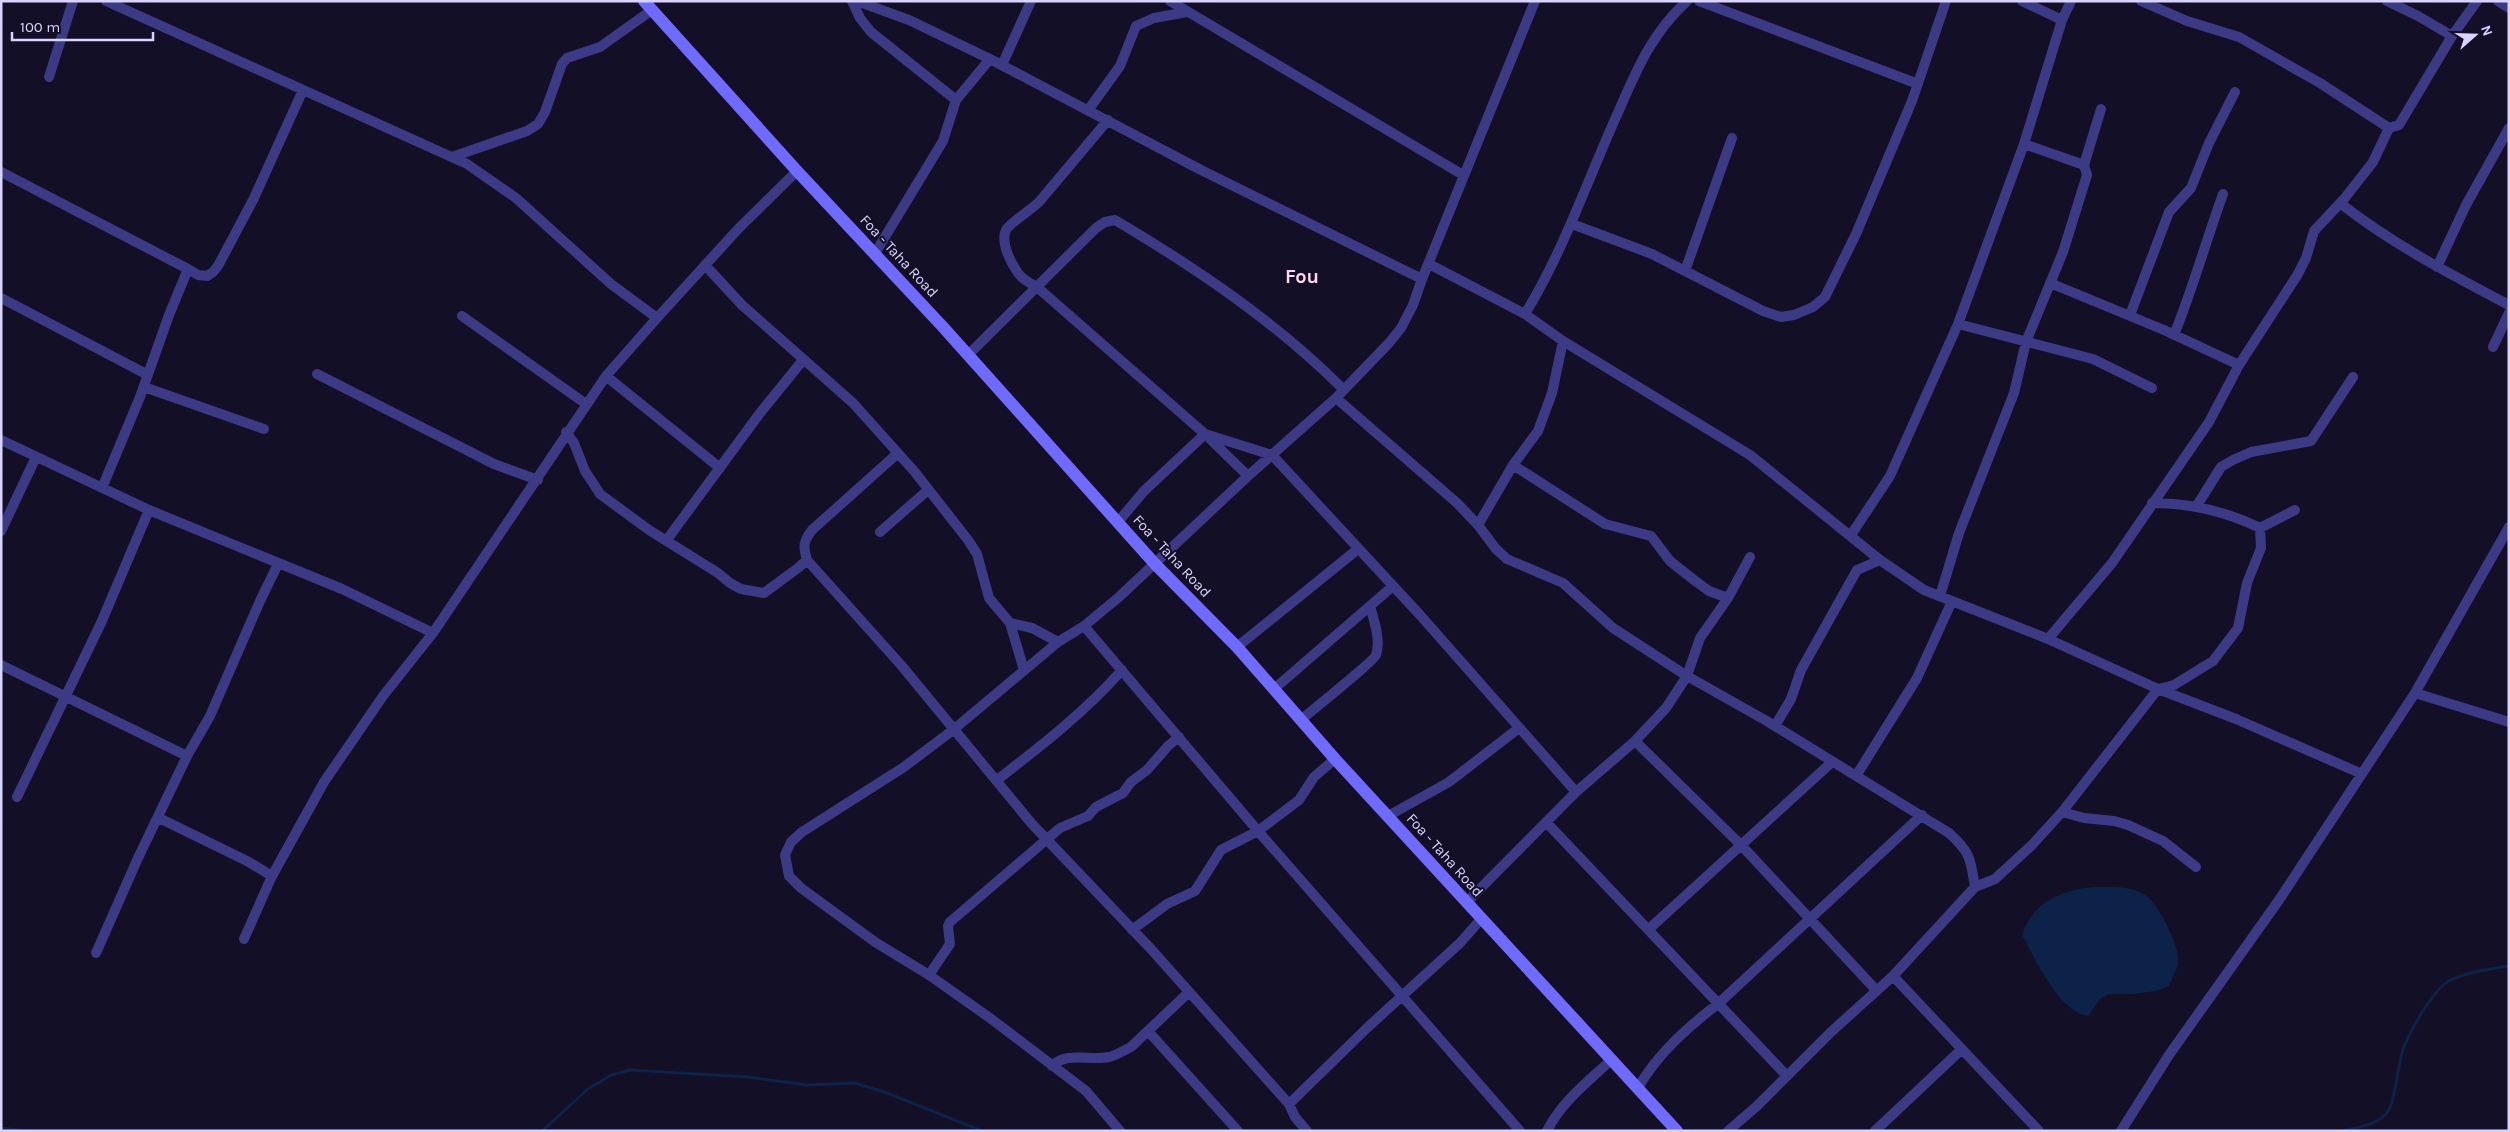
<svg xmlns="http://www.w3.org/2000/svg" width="2510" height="1132" viewBox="0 0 2510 1132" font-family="Karla,sans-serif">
<rect width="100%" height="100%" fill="#130f26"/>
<!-- water -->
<path fill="#0c2248" d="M2092 887C2110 887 2129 885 2145 895 2159 904 2181 948 2178 964 2176 971 2172 979 2169 986L2156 991 2133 994H2109L2101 998 2088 1016C2058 1011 2036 960 2022 935 2033 902 2060 891 2092 887Z"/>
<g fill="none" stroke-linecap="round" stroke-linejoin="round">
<!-- stream -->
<path stroke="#0c2248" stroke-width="3" d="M1 1128 26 1131
M542 1131 588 1089 611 1075 630 1070 748 1077 807 1085 855 1083 887 1093 982 1131
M2341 1131C2355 1128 2377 1125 2387 1113 2396 1100 2397 1069 2402 1053 2407 1035 2433 990 2449 981 2467 972 2490 969 2509 966"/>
<!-- street -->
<path stroke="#3d3a85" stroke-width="10" d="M106 1 467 164 516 198 611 284 657 318 739 228 797 171
M852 1 860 18 871 32 956 100
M857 1 909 20 990 59
M1170 1 1463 175
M1699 1 1918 84
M2022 1 2062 20
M2141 1 2187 21 2239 37 2320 83 2389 128
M2387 1 2418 16 2452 36
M2498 1 2509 8
M1002 65 1031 1
M49 77 73 1
M1089 109 1120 66 1136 26 1154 18 1187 12
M1108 120 1039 202C1031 210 1011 222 1006 230 1000 242 1011 263 1018 273 1023 280 1030 283 1037 287L1205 434 1248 476
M452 157 527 131 538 124 545 112 562 64 567 58 600 47 652 10
M2084 165 2101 109
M1 172 188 269 169 315 140 397 102 488
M2340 203C2392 244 2450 274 2509 305
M1572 224 1652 254 1763 311 1781 317 1794 315 1813 307 1825 297 1856 234 1912 101 1946 1
M874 255 943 141 956 100 990 59 1201 170 1422 279
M1429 264 1525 314 1563 341 1750 455 1880 560 1924 590 2048 639 2158 689 2236 719 2362 774
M705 265 742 305 853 403 914 471 968 540 977 554 989 598 1010 623 1024 670
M2437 267 2466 205 2509 128
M188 269 198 275 207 276 213 272 218 266 254 198 303 90
M1685 271 1732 138
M2050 283 2164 330 2239 365
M1 298 148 375
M1525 314C1563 252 1586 184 1616 117 1636 72 1650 35 1687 1
M2130 315 2169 212 2191 188 2209 143 2235 92
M462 316 586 404
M1958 324 2093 359 2152 388
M2174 335C2193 288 2206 241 2223 194
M2493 347 2509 313
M968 355 1096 228 1105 222 1115 220C1196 268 1276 322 1343 389
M317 374 494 464 538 480
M606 376 720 468
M144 387 264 429
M1336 398 1457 503 1478 525 1496 549 1507 559 1563 583 1613 628 1687 676 1765 720 1949 833C1971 853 1970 858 1975 887
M566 432 574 443 585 471 600 494 649 530 718 573 730 583 741 589 764 593 798 568 807 560
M1205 434 1272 455 1420 615 1576 792
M1 440 149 510 342 589 433 633
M898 453 812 530C803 542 803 546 807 560L901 665 1032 824 1151 949 1289 1104 1295 1117 1307 1131
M1513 465 1605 524 1651 536 1670 561 1694 580 1709 591 1728 598
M2152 503C2189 503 2227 512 2260 528L2295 510
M2196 507 2221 467 2233 460 2251 452 2311 441 2353 377
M1118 522 1144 491 1205 434
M1478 525 1513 465 1538 431 1552 393 1563 341
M1 531 36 457
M880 532 928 490
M1851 535 1890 476 1958 324 2024 144 2062 20 2071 1
M666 541 760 413 803 360
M1940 596 1959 533 2014 393 2026 342 2063 252 2087 175 2084 165 2024 144
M1010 623 1032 628 1058 642
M1084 626 1258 831 1520 1131
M2048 639 2112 563 2209 422 2239 365 2298 274 2306 258 2314 231 2344 199 2373 162 2389 128 2399 125 2452 36 2477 1
M1237 647 1358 549
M1 665 187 756
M1274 689 1393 586
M2415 693 2509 722
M1301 720C1311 711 1374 661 1376 655 1381 641 1374 620 1370 606
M1775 726 1791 699 1801 670 1857 570 1880 560
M1635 741 1742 846 1876 990
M1856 776 1917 678 1952 601
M997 780C1041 746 1085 712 1122 670
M17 797 101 623 149 510
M2062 812 2084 818 2114 821 2128 825 2163 841 2196 867
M1388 816 1449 782 1519 728
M159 818 247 861 272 876
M1546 822 1787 1076
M1466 903 1576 792 1635 741 1666 708 1687 676 1700 638 1728 598 1750 557
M1649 929 1832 762
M1132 930 1167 904 1195 891 1221 850 1258 831 1299 800 1314 777 1335 759
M244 939 272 876 324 782 383 696 433 633 606 376 657 318
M96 953 138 858 187 756 210 716 260 601 278 564
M929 975 950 944 948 926 950 922 1060 828 1088 816 1096 807 1123 793 1131 782 1147 770 1168 746 1179 737
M1893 976 2039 1131
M1148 1031 1238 1131
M1052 1066C1067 1051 1089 1061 1109 1057 1117 1055 1124 1050 1131 1047L1189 992
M1638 1088C1657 1054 1688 1027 1719 1003L1922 815
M1289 1104 1368 1027 1460 943 1481 919
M1120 1131 1086 1091 990 1018 929 975 875 942 801 888 789 876 785 855 791 842 802 832 904 767 953 730 1058 642 1084 626 1119 597 1248 476 1336 398 1389 343 1401 328 1413 305 1422 279 1535 1
M1547 1131C1562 1101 1588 1082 1612 1059
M1728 1131 1757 1106 1831 1032 1893 976 1975 887 1995 879 2032 845 2062 812 2158 689 2174 685 2213 661 2238 628 2247 583 2261 548 2260 528
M1875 1131 1962 1049
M2121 1131 2169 1055 2279 900 2415 693 2509 527"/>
<!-- secondary -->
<path stroke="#6f6bff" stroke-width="12" d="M644 1 797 171 943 327 1155 564 1237 647 1335 759 1677 1131"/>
</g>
<g text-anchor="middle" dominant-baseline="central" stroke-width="4" stroke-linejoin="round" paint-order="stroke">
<!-- street labels -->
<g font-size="15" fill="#d9d4ff" stroke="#130f26">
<text transform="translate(899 256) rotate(47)">Foa - Taha Road</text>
<text transform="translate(1172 556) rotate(47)">Foa - Taha Road</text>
<text transform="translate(1445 855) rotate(48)">Foa - Taha Road</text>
</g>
<!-- district labels -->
<g font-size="20" font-weight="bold" fill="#ffd6f0" stroke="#130f26">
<text x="1302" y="276">Fou</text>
</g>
</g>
<!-- border -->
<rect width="2510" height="1132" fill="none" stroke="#d9d4ff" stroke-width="5"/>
<!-- north arrow -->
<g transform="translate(2475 35) rotate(70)" stroke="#130f26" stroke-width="4" paint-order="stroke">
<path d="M0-4L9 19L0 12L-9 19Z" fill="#d9d4ff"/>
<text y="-8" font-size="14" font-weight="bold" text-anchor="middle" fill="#d9d4ff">N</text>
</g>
<!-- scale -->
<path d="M12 32v8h141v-8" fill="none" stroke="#d9d4ff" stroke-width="2.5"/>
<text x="20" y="32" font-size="15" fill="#d9d4ff" stroke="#130f26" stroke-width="4" paint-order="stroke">100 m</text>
</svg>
